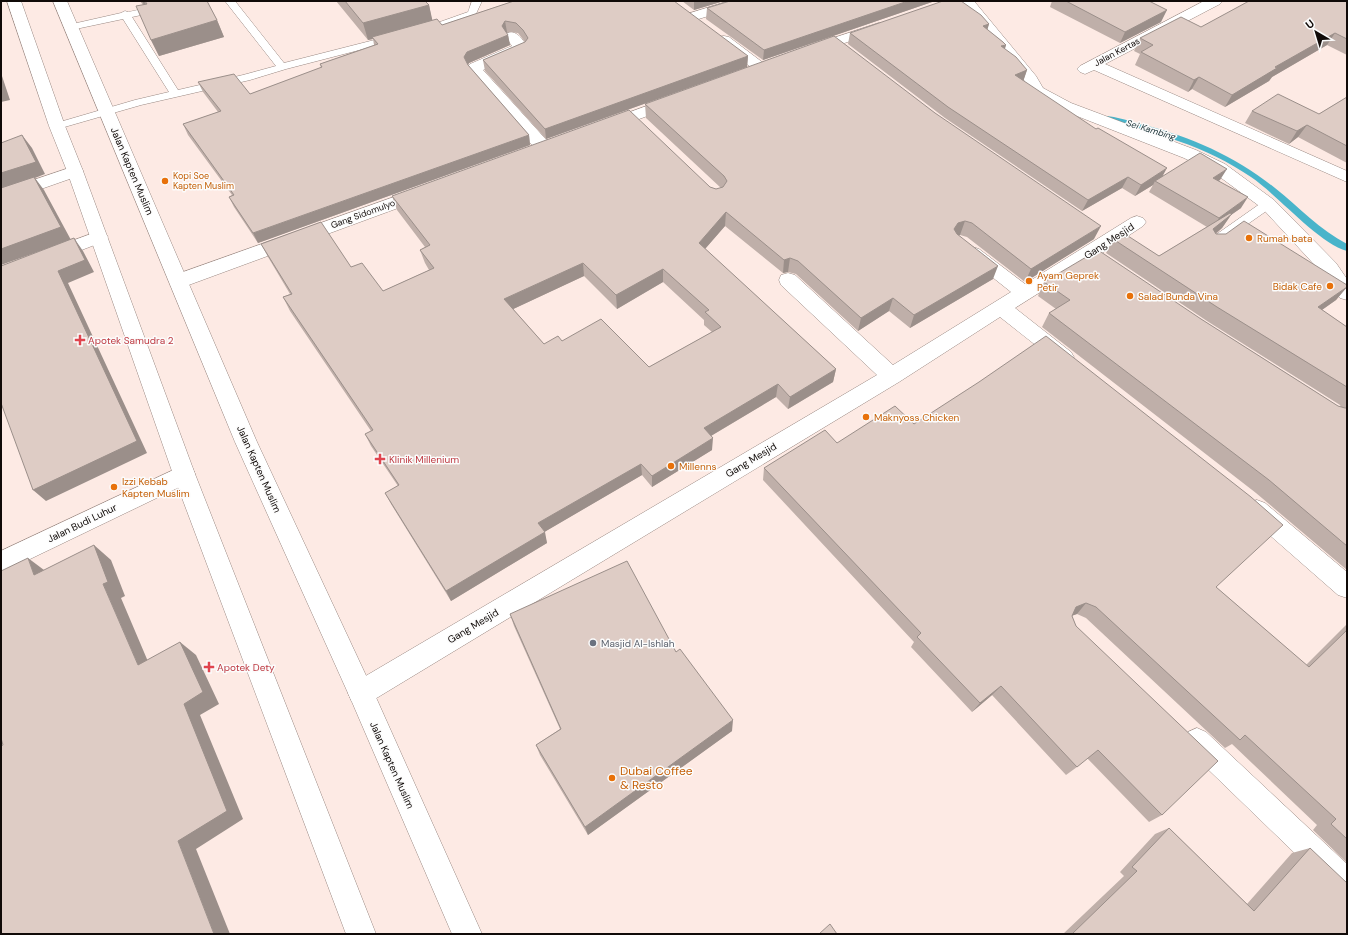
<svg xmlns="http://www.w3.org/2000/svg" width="1348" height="935" viewBox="0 0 1348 935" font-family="'DM Sans',sans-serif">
<rect width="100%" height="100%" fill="#fdeae4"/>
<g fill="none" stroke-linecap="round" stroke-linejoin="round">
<!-- stream -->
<path fill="#49b4ca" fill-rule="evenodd" d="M1102 116C1113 115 1133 122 1144 125 1192 137 1236 157 1275 188 1299 207 1320 230 1347 244V251C1317 242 1279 196 1251 177 1206 146 1155 132 1102 120Z"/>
<defs>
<path id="lane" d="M179 1H197L192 4 132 17 178 90 243 75 276 66 225 1H235L284 63 394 35 399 38 398 40 286 69 250 80 141 105 61 128H53L52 126 53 124 135 100 169 92 123 19 71 30 68 29 66 27 68 25 121 13 125 11 128 12Z
M472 1H482L475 16 426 33 423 34 418 31 420 29 468 12Z
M1268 200 1272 201 1274 204 1272 207 1215 247 1211 248 1207 247 1205 244 1207 241 1264 201Z"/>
<path id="street" d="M729 1H750L748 4 692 21 687 20 685 17 687 14Z
M960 1H974L1036 76 1043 88 1071 103 1196 150 1225 164 1274 200 1336 263 1347 279V300L1340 298 1322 273 1262 208 1213 172 1184 158 1059 109 1032 94 1024 80Z
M1204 1H1222L1220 4 1105 64 1347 171V182L1094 70 1085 74 1080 72 1077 69 1080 66Z
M879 23 884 24 886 27 884 30 811 54 806 53 804 50 806 47Z
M512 32C520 34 524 42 528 48L526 51 483 70 550 144 552 148 550 152 544 153 538 152 468 71 467 67 470 64 512 46 505 36 507 33Z
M724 36 729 37 766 65 769 68 766 71 761 73 756 71 719 43 717 40 719 37Z
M674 96 680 98 682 101 680 104 612 129 606 131 600 129 598 126 600 123Z
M75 166 81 167 83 171 81 175 1 203V191Z
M422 187 428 189 431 193 428 197 186 286 179 288 172 286 170 281 172 276Z
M1137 216 1143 218 1146 222 1143 226 1096 257 1015 308 1071 352 1074 357 1071 362 1064 365 1057 362 1000 317 899 382 370 702 361 706 352 702 348 693 352 684 877 375 781 285 779 280 781 275 788 273 795 275 893 365 1011 292 967 257 964 253 967 249 973 247 979 249 1025 284 1131 218Z
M99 231 105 233 108 237 105 241 1 281V267Z
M184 465 192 467 195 474 192 481 1 573V551Z
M1257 500 1265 503 1347 572V598L1338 595 1249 517 1246 510 1249 503Z
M1197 728 1206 732 1347 864V899L1337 894 1188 750 1184 741 1188 732Z"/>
<path id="primary" d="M7 1H21L65 126 83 171 195 474 376 934H346L173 474 67 171 49 126Z
M53 1H67L257 442 370 684 482 934H452L352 702 235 442Z"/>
</defs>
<!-- lane casing -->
<use href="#lane" stroke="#9a8983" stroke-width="1"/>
<!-- street casing -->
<use href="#street" stroke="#9a8983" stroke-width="1"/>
<!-- primary casing -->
<use href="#primary" stroke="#9a8983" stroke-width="1"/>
<!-- lane -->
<use href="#lane" fill="#fff" fill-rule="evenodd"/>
<!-- street -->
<use href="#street" fill="#fff" fill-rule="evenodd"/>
<!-- primary -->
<use href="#primary" fill="#fff" fill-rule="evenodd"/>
</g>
<!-- wall -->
<path fill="#bfafa9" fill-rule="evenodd" d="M140 1H207L217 20 224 37 159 56 151 40 143 5Z
M336 1H425L429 5 432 21 442 25 514 1 748 56 747 67 546 139 485 71 483 60 525 42 518 33 507 32H506L508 35 510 45 469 63 468 65 529 135 530 145 258 243 234 207 229 197 232 195 188 135 183 124 218 112 203 92 198 82 250 94 321 68 320 64 374 45 373 39 368 40Z
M682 1H724L694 10Z
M935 1 763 60 706 19 707 8Z
M1052 1H1149L1161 22 1120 43 1050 7Z
M1347 1V55L1327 45 1272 77 1269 81 1225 107 1192 89 1188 92 1135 65 1140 54 1134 51 1140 38 1201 27Z
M989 24 987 29 1006 45 1005 49 1027 70 1023 81 1163 176 1220 180 1218 181 1241 208 1231 215 1222 228 1216 234 1347 285V287L1336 300 1322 310 1347 327V570L1256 493 1042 327 1049 313 1056 309 1038 296 1044 282 1201 319 1338 406 1341 407 1340 405 1207 321 1106 253 1113 239 1126 238 1159 256 1207 227 1149 192 1153 185 1135 196 1122 188 1082 211 945 118 848 44 850 33Z
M1347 97V163L1298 137 1289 144 1245 123 1252 111 1319 114Z
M645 104 1094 239 1025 282 967 237 960 235H959L993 279 910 328 889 311 858 331 796 274 788 272 783 273 725 226 705 249 836 369 833 382 788 409 776 397 711 436 712 450 652 487 642 475 544 532 547 543 451 601 391 504 385 493 398 486 371 446 365 434 371 431 290 311 283 297 290 294 268 257 261 244 351 267 383 291 429 270 425 263 420 250 425 247 397 210 392 196 710 187 716 189 721 188 646 118ZM584 276 617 309 663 282 704 320V325L712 332 649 367 562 341 544 344 513 309Z
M914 424 1216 587 1306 665 1347 624V863L1313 830 1317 825 1232 744 1225 748 1086 618 1077 614 1073 615 1072 616 1076 626 1162 815 1149 822 1087 758 1077 767 1066 775 992 695 972 712 911 647 914 642 763 480 764 468 837 443Z
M510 614 676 652 732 731 588 835 540 755 536 745 560 729 514 626Z
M1169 828 1247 904 1292 853 1310 848 1347 934H1063L1124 876 1120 872 1155 834Z"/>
<!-- shaded-wall -->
<path fill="#9b8f8a" d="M142 1H144L147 6 145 7Z
M694 1H724L694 10Z
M908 1H935L763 60 764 50Z
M429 5 433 23 372 37 373 39 368 40 363 23Z
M1167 10 1161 22 1120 43 1125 32Z
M217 20 224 37 159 56 151 40Z
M505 21 507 32 504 36 502 26Z
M989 24 986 35 983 26Z
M1335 33 1327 45 1272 77 1269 81 1225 107 1232 95 1275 67Z
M508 35 510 45 469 63 466 68 464 57 467 52Z
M1006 45 1002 56 1001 46Z
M748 56 747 67 546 139 545 129Z
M1027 70 1023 82 1015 75Z
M1 73 10 100 1 102Z
M1199 77 1192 89 1188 92 1194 80Z
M1307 125 1298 137 1289 144 1297 131Z
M22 135 32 148 45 174 35 178 44 190 71 240 1 265V173Z
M529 135 530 145 258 243 253 233Z
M1167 168 1161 179 1155 181 1153 185 1135 196 1141 185Z
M1227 169 1220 180 1206 189 1213 178Z
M1128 177 1122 188 1082 211 1088 200Z
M1248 197 1241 208 1231 215 1222 228 1204 243 1219 218Z
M726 212 725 226 698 257 699 243Z
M965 221 960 235 954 237V229L958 223Z
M1101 226 1094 239 1025 282 1031 269Z
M74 238 83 251 94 272 68 283 147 453 46 501 33 490 58 271Z
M790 258 788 272 783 273 784 260Z
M583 263 584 276 507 312 504 299Z
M998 266 993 279 910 328 914 315Z
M663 269V282L617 309 616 295Z
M1347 287 1336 300 1306 321 1318 307Z
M893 298 889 311 858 331 861 318Z
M836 369 833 382 788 409 790 397Z
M778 384 776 397 704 440V428Z
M713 438 712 450 652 487V476Z
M641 464 642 475 541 534 538 523Z
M545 532 547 543 451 601 446 591Z
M94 545 111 560 125 596 121 598 155 678 138 665 103 584Z
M28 558 48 573 34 575Z
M1086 603 1077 614 1066 618 1076 607Z
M180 642 196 655 219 704 200 715 243 819 196 849 230 934H214L178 841 184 704Z
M1001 686 992 695 972 712 980 703Z
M733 720 732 731 588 835 585 827Z"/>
<!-- building -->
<path fill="#deccc5" stroke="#9b8f8a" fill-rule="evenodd" d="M145 1H207L217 20 151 40 136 6 147 4Z
M345 1H425L429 5 363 23Z
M514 1H674L748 56 545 129 483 60 525 42 528 38 523 30 516 23 505 21 502 26 508 35 467 52 464 57 468 65 529 135 253 233 229 197 234 195 183 124 221 111 198 82 234 74 250 94 322 67 320 64 378 44 372 37 437 19 442 25Z
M730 1H908L764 50 707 8Z
M943 1H961L981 15 989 24 983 26 1003 42 1006 45 1001 46 1016 57 1027 70 1015 75 1096 129 1098 128 1167 168 1141 185 1128 177 1088 200 948 107 850 33Z
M1066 1H1149L1167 10 1125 32Z
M1249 1H1347V39L1335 33 1275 67 1277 68 1232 95 1199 77 1194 80 1141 52 1153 45 1140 38 1181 17 1201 27Z
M834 36 935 113 1101 226 1031 269 972 223 965 221 958 223 954 229 957 234 998 266 914 315 893 298 861 318 798 261 790 258 784 260 726 212 699 243 836 369 790 397 778 384 704 428 713 438 652 476 641 464 538 523 545 532 446 591 385 493 399 485 365 434 373 430 283 297 292 294 261 244 321 222 351 267 362 263 383 291 434 268 420 250 430 245 392 196 629 110 710 187 716 189 723 187 727 181 724 176 645 104ZM583 263 616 295 663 269 709 310 705 312 721 327 649 367 601 319 562 341 558 336 544 344 504 299Z
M1278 94 1319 114 1347 97V146L1307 125 1297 131 1252 111Z
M22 135 36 162 1 173V143Z
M1200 153 1227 169 1213 178 1248 197 1219 218 1155 181Z
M34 177 61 227 1 249V188Z
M1230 213 1232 214 1213 229 1216 234H1226L1244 221 1347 285V287L1318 307 1347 327V387L1217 307 1113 239 1121 234 1126 238 1128 236 1159 256Z
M74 238 85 260 58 271 137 441 33 490 1 403V266Z
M1098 250 1201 319 1338 406 1345 408H1347V546L1269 480 1049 313 1070 300 1044 282Z
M1046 336 1251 497 1283 525 1216 587 1309 667 1347 630V839L1331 824 1336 819 1245 735 1240 740 1096 607 1086 603 1076 607 1072 616 1076 626 1218 761 1162 815 1098 750 1077 767 1001 686 980 703 917 637 921 633 764 468 825 430 837 443 895 406 914 424 979 382Z
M94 545 108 582 103 584 138 665 180 642 203 692 184 704 227 811 178 841 214 934H1V746L3 745 1 738V571L28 558 34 575Z
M627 561 676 652 680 649 733 720 585 827 536 745 561 729 510 614Z
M1169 828 1254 911 1310 848 1347 883V934H1072L1137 871 1132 867Z
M830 924 837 934H819Z"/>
<!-- markers -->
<g fill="#e8710a" stroke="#fcfcfc" stroke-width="1.5">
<circle cx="165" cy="181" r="4"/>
<circle cx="1249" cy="238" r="4"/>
<circle cx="1029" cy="281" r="4"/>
<circle cx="1330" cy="286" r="4"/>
<circle cx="1130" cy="296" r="4"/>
<circle cx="866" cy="417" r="4"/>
<circle cx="671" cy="466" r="4"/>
<circle cx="114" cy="487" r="4"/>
<circle cx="612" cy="778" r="4"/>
</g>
<g fill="#e0444e" stroke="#fcfcfc" stroke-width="1.5">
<path d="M78 334h4v4h4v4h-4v4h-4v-4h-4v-4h4z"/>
<path d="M378 453h4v4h4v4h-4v4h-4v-4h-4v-4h4z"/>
<path d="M207 661h4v4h4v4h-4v4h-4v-4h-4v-4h4z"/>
</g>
<circle fill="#6b7280" stroke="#fcfcfc" stroke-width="1.5" cx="593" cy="643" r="4"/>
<g text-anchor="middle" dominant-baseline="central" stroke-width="3" stroke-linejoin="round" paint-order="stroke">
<!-- far-street labels -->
<g font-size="9" fill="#100a08" stroke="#fcfcfc">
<text transform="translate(1117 52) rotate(-28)">Jalan Kertas</text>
<text transform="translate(363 214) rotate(-20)">Gang Sidomulyo</text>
</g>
<!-- far-water labels -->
<g font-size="9" font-style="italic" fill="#193136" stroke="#fcfcfc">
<text transform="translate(1151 130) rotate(17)">Sei Kambing</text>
</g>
<!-- far-food labels -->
<g font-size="9" fill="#c56008" stroke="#fcfcfc" text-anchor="start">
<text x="173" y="176">Kopi Soe<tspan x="173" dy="10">Kapten Muslim</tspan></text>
</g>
<!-- street labels -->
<g font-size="10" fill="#100a08" stroke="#fcfcfc">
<text transform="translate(132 171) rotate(67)">Jalan Kapten Muslim</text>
<text transform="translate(1109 241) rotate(-33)">Gang Mesjid</text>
<text transform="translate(751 460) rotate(-31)">Gang Mesjid</text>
<text transform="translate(259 469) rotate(66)">Jalan Kapten Muslim</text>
<text transform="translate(82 523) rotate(-26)">Jalan Budi Luhur</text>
<text transform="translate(473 626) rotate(-31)">Gang Mesjid</text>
<text transform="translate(392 765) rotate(66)">Jalan Kapten Muslim</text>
</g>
<!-- food labels -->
<g font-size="10" fill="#c56008" stroke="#fcfcfc" text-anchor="start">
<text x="1257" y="238">Rumah bata</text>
<text x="1037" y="275">Ayam Geprek<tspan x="1037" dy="12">Petir</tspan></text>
<text x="1322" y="286" text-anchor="end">Bidak Cafe</text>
<text x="1138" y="296">Salad Bunda Vina</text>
<text x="874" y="417">Maknyoss Chicken</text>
<text x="679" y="466">Millenns</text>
<text x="122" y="481">Izzi Kebab<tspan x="122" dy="12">Kapten Muslim</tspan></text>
</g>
<!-- health labels -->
<g font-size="10" fill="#be3a42" stroke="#fcfcfc" text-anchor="start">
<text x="88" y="340">Apotek Samudra 2</text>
<text x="389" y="459">Klinik Millenium</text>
<text x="217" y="667">Apotek Dety</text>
</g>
<!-- worship labels -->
<g font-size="10" fill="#5b616d" stroke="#fcfcfc" text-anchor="start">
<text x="601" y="643">Masjid Al-Ishlah</text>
</g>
<!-- near-food labels -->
<g font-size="12" fill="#c56008" stroke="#fcfcfc" text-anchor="start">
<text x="620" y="771">Dubai Coffee<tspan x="620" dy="14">&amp; Resto</tspan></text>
</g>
</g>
<!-- border -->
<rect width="1348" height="935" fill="none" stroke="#100a08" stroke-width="4"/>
<!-- north arrow -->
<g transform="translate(1316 32) rotate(322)" stroke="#fcfcfc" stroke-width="3" paint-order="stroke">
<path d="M0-3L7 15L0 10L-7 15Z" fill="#100a08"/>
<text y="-6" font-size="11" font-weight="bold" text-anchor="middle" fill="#100a08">U</text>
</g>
</svg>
